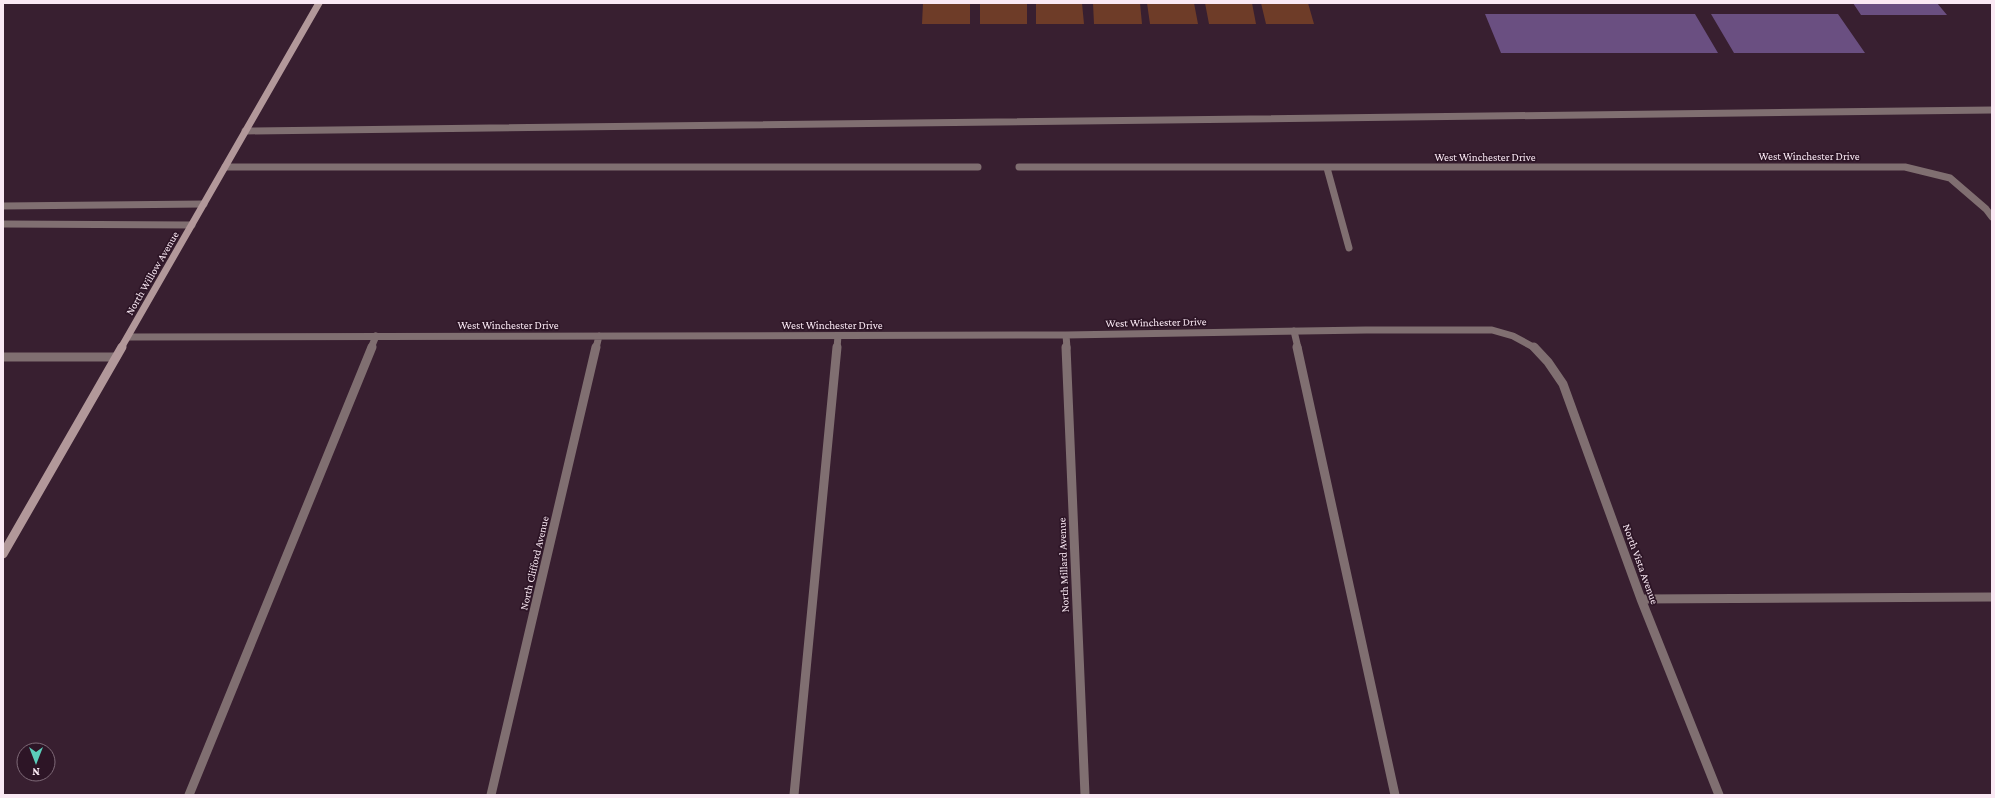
<svg xmlns="http://www.w3.org/2000/svg" width="1995" height="798" viewBox="0 0 1995 798" font-family="'Crimson Pro',serif">
<rect width="100%" height="100%" fill="#381f30"/>
<!-- green -->
<path fill="#6e3c28" d="M923 3H970V24H922Z
M980 3H1027V24H980Z
M1036 3H1082L1084 24H1036Z
M1093 3H1140L1142 24H1094Z
M1147 3H1194L1198 24H1150Z
M1205 3H1252L1256 24H1209Z
M1261 3H1308L1314 24H1266Z"/>
<!-- building -->
<path fill="#6a4f81" d="M1853 3H1937L1947 15H1861Z
M1485 14H1695L1718 53H1501Z
M1711 14H1838L1865 53H1734Z"/>
<g fill="none" stroke-linecap="round" stroke-linejoin="round">
<!-- lane-far1 -->
<path stroke="#806f71" stroke-width="7" d="M225 167H978
M3 206 204 204
M3 224 192 225
M1294 331 1298 348
M371 348 376 336
M837 348 838 336"/>
<!-- lane -->
<path stroke="#806f71" stroke-width="9" d="M1297 347 1395 795
M3 357H116
M189 795 372 347
M794 795 837 347"/>
<!-- street-far1 -->
<path stroke="#806f71" stroke-width="7" d="M245 131 1992 110
M1019 167H1905L1950 178 1986 209 1992 217
M1327 168 1349 248
M1066 335 1067 348
M128 337 1066 335 1366 330H1492L1513 336 1535 348
M596 348 599 336"/>
<!-- street -->
<path stroke="#806f71" stroke-width="9" d="M1066 347 1085 795
M1534 347 1548 362 1563 384 1641 599 1719 795
M1641 599 1992 597
M491 795 596 347"/>
<!-- secondary-far1 -->
<path stroke="#b2989a" stroke-width="7" d="M121 348 319 3"/>
<!-- secondary -->
<path stroke="#b2989a" stroke-width="9" d="M3 554 122 347"/>
</g>
<g text-anchor="middle" dominant-baseline="central" stroke-width="3.5" stroke-linejoin="round" paint-order="stroke">
<!-- street labels -->
<g font-size="11" fill="#fae9f4" stroke="#2d1526">
<text x="1809" y="156">West Winchester Drive</text>
<text x="1485" y="157">West Winchester Drive</text>
<text transform="translate(152 273) rotate(-60)">North Willow Avenue</text>
<text transform="translate(1156 322) rotate(-1)">West Winchester Drive</text>
<text x="508" y="325">West Winchester Drive</text>
<text x="832" y="325">West Winchester Drive</text>
<text transform="translate(534 563) rotate(-77)">North Clifford Avenue</text>
<text transform="translate(1641 564) rotate(70)">North Vista Avenue</text>
<text transform="translate(1063 565) rotate(-92)">North Millard Avenue</text>
</g>
</g>
<!-- border -->
<rect width="1995" height="798" fill="none" stroke="#fae9f4" stroke-width="8"/>
<!-- north arrow -->
<g transform="translate(36 762) rotate(180)"><circle r="19" fill="#2d1526" stroke="#7f6a78"/>
<path d="M0-3L7 15L0 10L-7 15Z" fill="#5bcebb"/>
<text y="-6" font-size="11" font-weight="bold" text-anchor="middle" fill="#fae9f4">N</text>
</g>
</svg>
